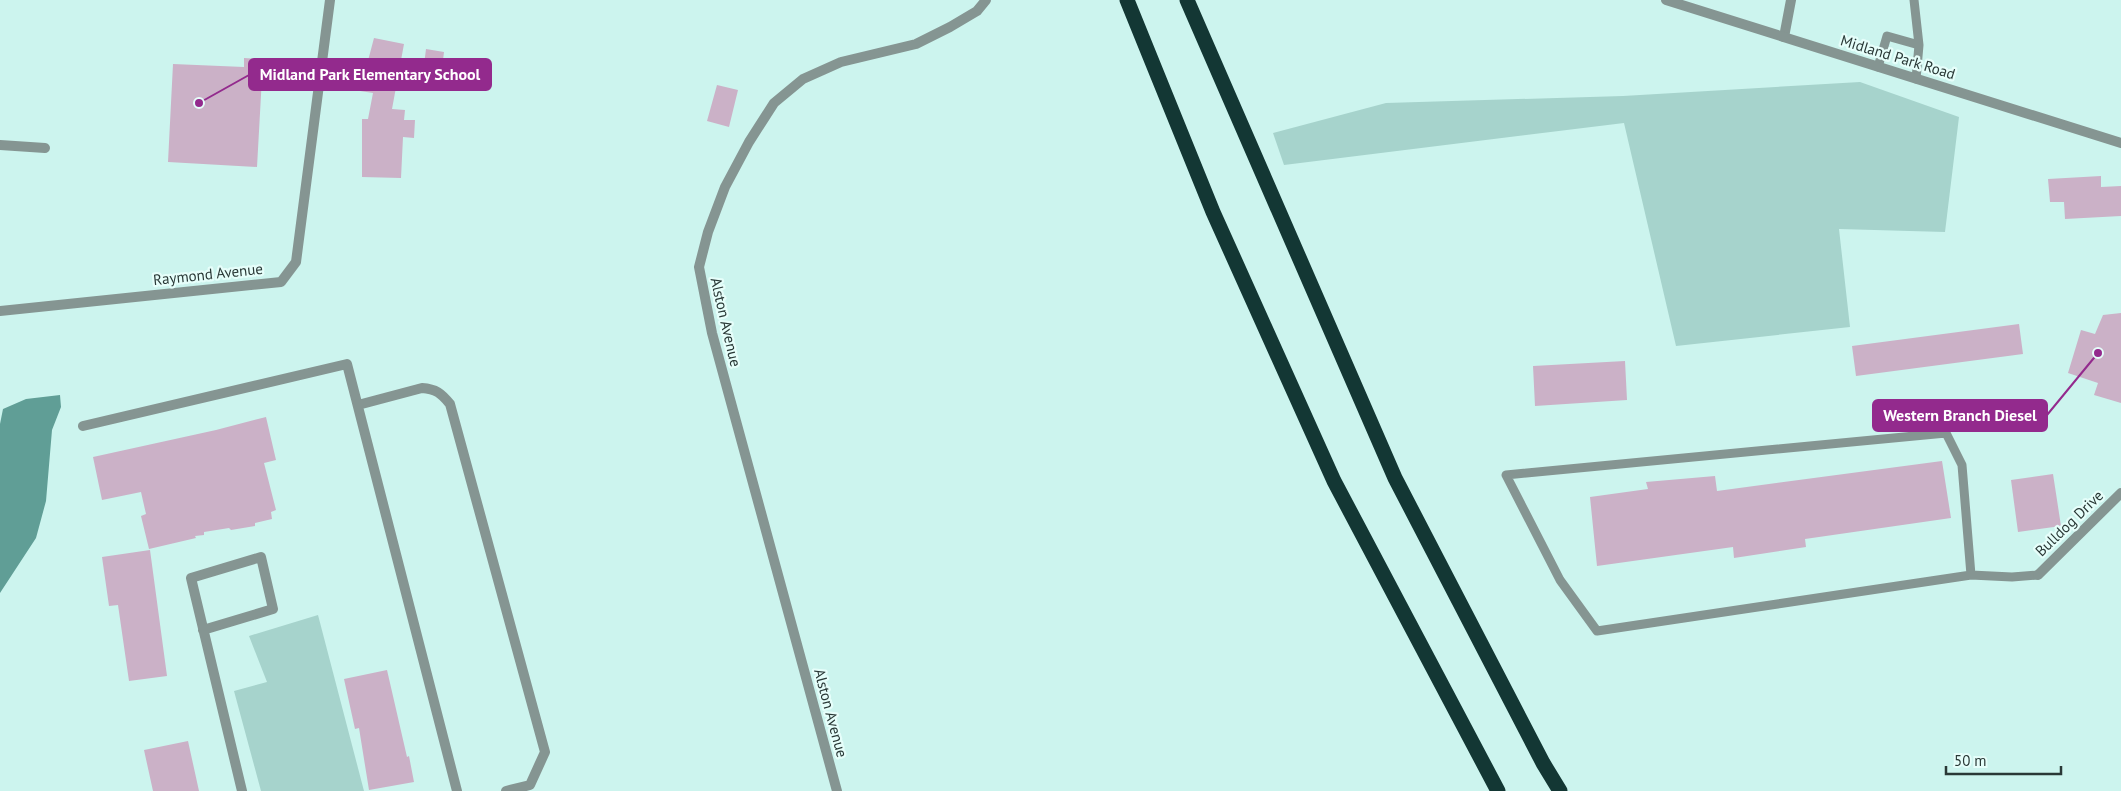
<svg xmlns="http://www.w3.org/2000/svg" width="2121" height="791" viewBox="0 0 2121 791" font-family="'PT Sans',sans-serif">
<rect width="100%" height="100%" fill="#ccf4ee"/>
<!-- green -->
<path fill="#a6d3cc" d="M1860 82 1959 117 1945 232 1839 229 1850 327 1676 346 1624 123 1284 165 1273 133 1386 103 1623 96Z
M318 615 364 791H261L234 691 267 682 249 636Z"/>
<!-- water -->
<path fill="#609e96" d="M60 395 61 407 52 430 46 501 36 538 0 593V424L3 409 26 399Z"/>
<!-- building -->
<path fill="#cbb1c7" d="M374 38 404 44 392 109 405 110 404 120H415L414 138 403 137 401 178 362 177V119H368L373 93 360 91Z
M426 49 444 52 442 68 424 65Z
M244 58 263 59 257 167 168 162 173 64 244 67Z
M717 85 738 90 729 127 707 121Z
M2101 176V187L2121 186V216L2065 219 2064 202H2050L2048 179Z
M2121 313V403L2094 395 2098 383 2068 373 2081 330 2095 334 2103 315Z
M2019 324 2023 354 1856 376 1852 346Z
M1625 361 1627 400 1535 406 1533 366Z
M266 417 276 460 264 463 276 510 271 512 272 519 255 523V526L231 530 229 528 204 532V535L195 536 196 538 149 549 141 516 146 514 141 492 102 500 93 457 216 430Z
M1942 461 1951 518 1805 539 1806 547 1734 558 1733 547 1597 566 1590 497 1648 489 1646 482 1715 476 1717 491Z
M2053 474 2061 526 2018 532 2011 480Z
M150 550 167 676 129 681 118 605 109 606 102 557Z
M387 670 407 757 409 756 414 782 369 790 359 728 355 729 344 679Z
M188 741 199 791H153L144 750Z"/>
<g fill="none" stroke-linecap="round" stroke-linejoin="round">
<!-- service -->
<path stroke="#859592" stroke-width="9" d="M1914 0 1919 45 1916 79
M1878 67 1887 36 1919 45
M1971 575 1597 631 1560 580 1506 475 1946 433 1962 465 1971 575 2012 577 2038 575"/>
<!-- minor -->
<path stroke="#859592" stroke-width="10" d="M1784 37 1791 0
M0 145 45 148
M0 311 281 282 296 262 330 0
M358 405 422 388C436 389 441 393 450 404L545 752 530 785 506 791
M83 426 347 364 457 791
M2038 575 2121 493
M203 630 273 609 261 557 191 578 242 791
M837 791 712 333 699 267 708 232 725 187 749 142 774 103 803 79 841 62 916 44 950 27 977 11 986 0"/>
<!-- tertiary -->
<path stroke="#859592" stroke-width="10" d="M1666 0 2121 143"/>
<!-- motorway -->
<path stroke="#133734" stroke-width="15" d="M1127 0 1213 212 1334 481 1498 791
M1187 0 1395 478 1543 763 1560 791"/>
</g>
<g text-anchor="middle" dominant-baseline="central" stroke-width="4.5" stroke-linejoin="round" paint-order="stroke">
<!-- street labels -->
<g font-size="15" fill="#293836" stroke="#e6fefa">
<text transform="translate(1898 57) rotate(17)">Midland Park Road</text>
<text transform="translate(208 274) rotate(-6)">Raymond Avenue</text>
<text transform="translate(726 322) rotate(77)">Alston Avenue</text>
<text transform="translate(2069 523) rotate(-44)">Bulldog Drive</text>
<text transform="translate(831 713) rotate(75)">Alston Avenue</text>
</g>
</g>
<!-- callouts -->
<path fill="none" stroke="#932a8d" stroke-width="2" d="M199 103L249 75M2098 353L2047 415"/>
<g fill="#932a8d" stroke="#e6fefa" stroke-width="2">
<circle cx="199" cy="103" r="5"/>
<circle cx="2098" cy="353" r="5"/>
</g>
<g fill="#932a8d" stroke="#932a8d" stroke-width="2">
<rect x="249" y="59" width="242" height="31" rx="5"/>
<rect x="1873" y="400" width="174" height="31" rx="5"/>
</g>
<g font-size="16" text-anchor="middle" font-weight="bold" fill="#fff">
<text x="370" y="80">Midland Park Elementary School</text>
<text x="1960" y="421">Western Branch Diesel</text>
</g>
<!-- scale -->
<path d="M1946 766v8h115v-8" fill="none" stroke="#293836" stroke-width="2.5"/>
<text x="1954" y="766" font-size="15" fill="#293836" stroke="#e6fefa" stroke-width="4" paint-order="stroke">50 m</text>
</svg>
